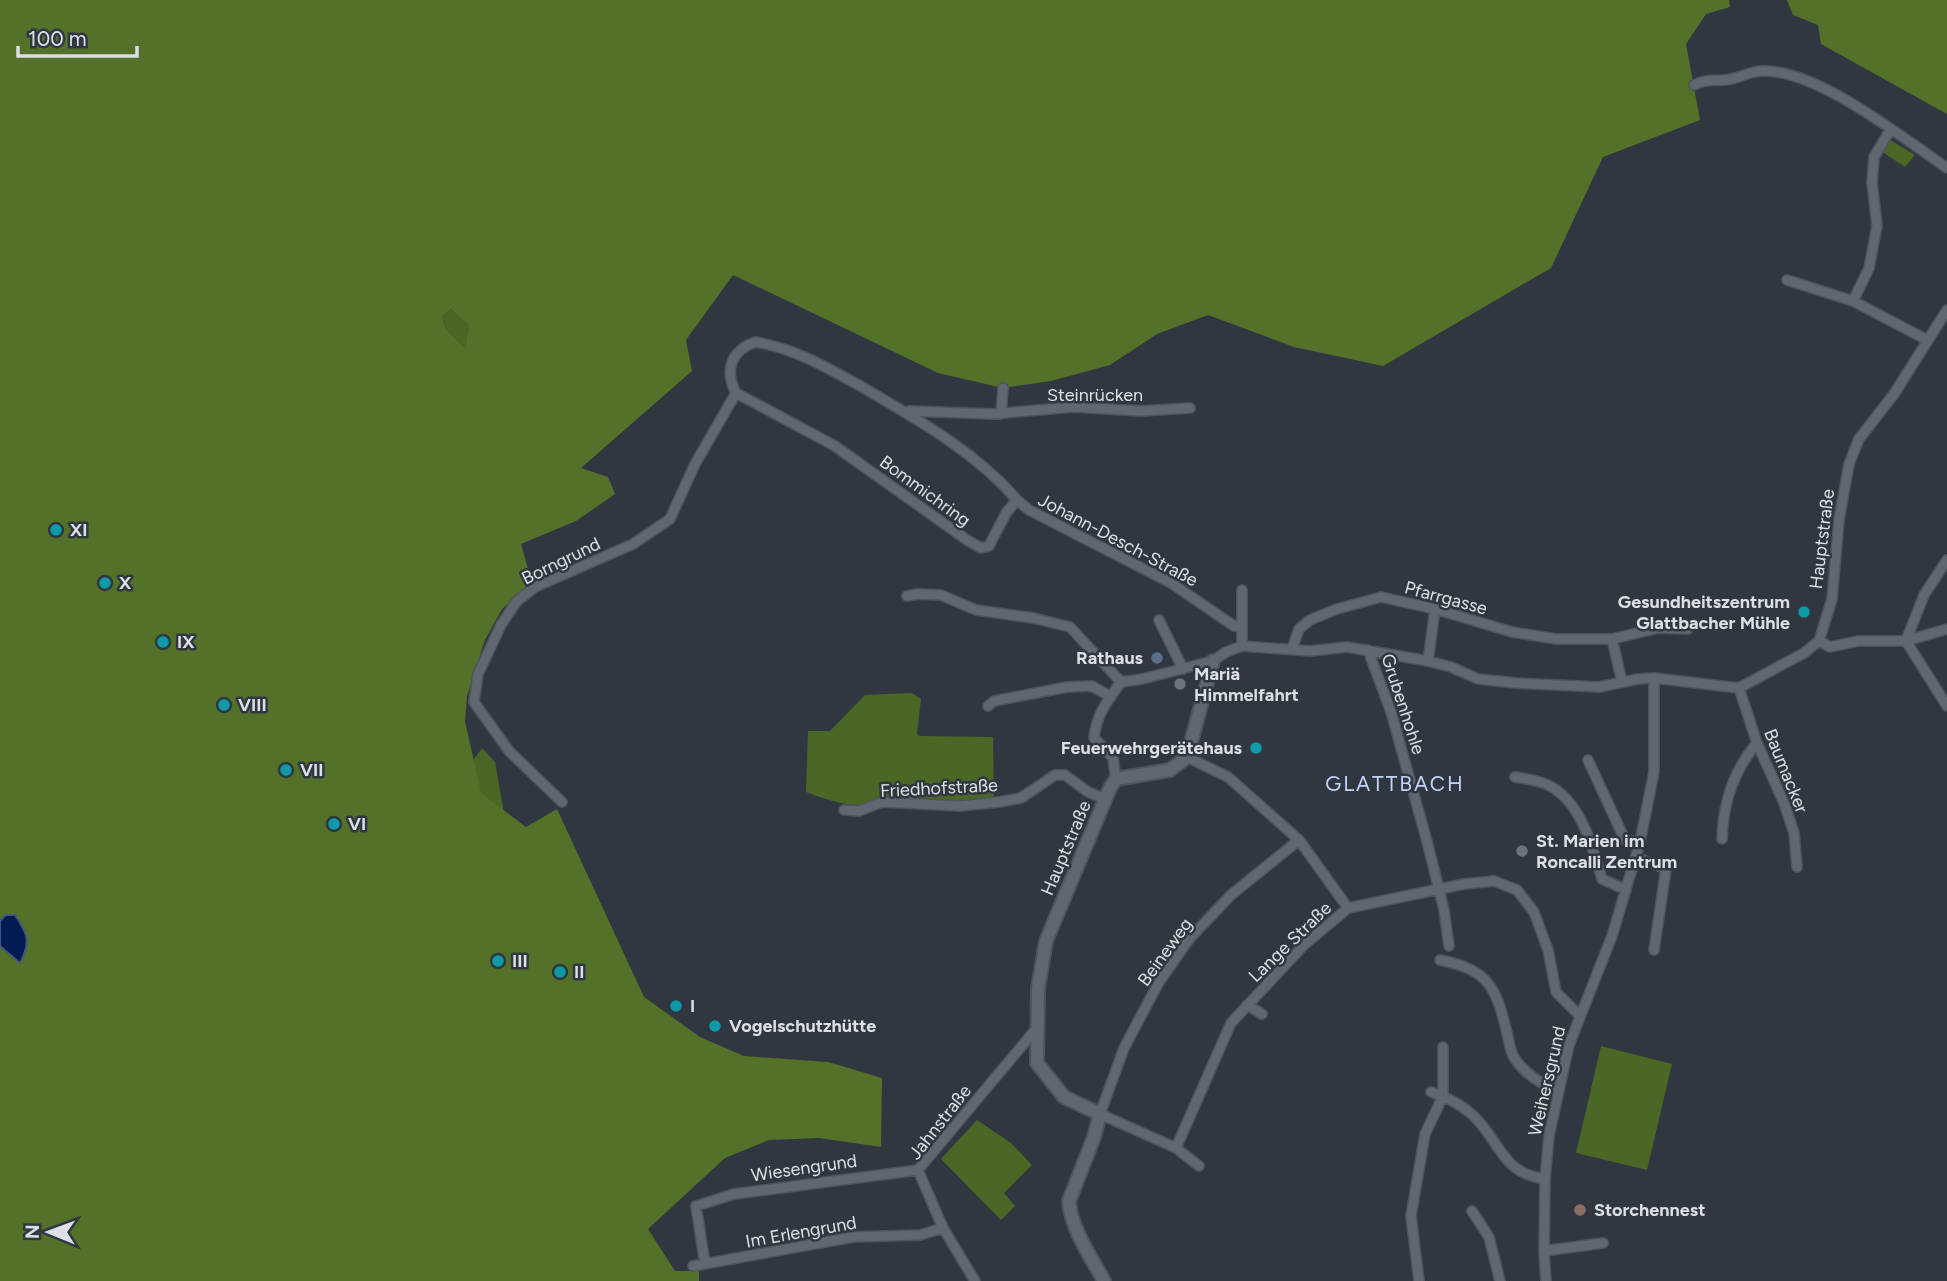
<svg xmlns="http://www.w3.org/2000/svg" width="1947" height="1281" viewBox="0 0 1947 1281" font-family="Figtree,sans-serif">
<rect width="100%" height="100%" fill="#303740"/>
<!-- green -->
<path fill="#4b6725" d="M1890 140 1915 155 1905 167 1881 151Z
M451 309 469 326 465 350 446 329 442 316Z
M912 693 921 699 917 734 919 736 993 737 994 802 875 799 874 803C852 809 827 800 806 792L808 731H830L865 695Z
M482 748 495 762 505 819 476 826 472 762Z
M1601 1046 1672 1064 1647 1170 1576 1153Z
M977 1120 1011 1143 1032 1165 1004 1193 1015 1206 1001 1220 941 1159Z"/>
<!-- forest -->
<path fill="#537129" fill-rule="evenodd" d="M0 0H1729L1730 7 1706 14 1686 44 1700 120 1603 157 1551 268 1383 366 1294 347 1208 315 1157 334 1110 365 1051 381 1003 388 938 373 733 275 686 340 692 371 581 468 608 477 615 494 576 521 521 544 532 583 502 609 485 640 467 696 465 721 481 793 526 827 557 809 644 997 700 1037 744 1056 828 1062 882 1078 881 1147 819 1138 769 1140 725 1158 648 1229 675 1271H699V1281H0ZM451 309 469 326 465 349 446 329 442 316Z
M1787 0H1947V114L1821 44 1818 25 1793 15Z"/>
<!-- water -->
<path fill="#001b51" stroke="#42567e" stroke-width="2" d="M6 915H15C28 934 31 942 20 963L0 946V921Z"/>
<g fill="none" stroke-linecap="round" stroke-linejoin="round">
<defs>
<path id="street" d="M1694 85C1706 79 1713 81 1725 80 1738 79 1750 71 1762 71 1817 69 1901 137 1947 168
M1787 280 1853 301 1927 340
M1853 301 1869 268 1877 226 1872 182 1874 157 1890 130
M755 342C794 348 828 368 862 387 916 419 975 451 1017 500L1006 513 989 546 981 548 967 540 835 446 736 393C724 370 731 351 755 342Z
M909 411 993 414 1073 407 1141 411 1190 408
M1001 414 1003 388
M1017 500 1029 510 1171 583 1234 626 1242 627
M907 596 918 594 941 595 976 610 1033 618 1070 627 1121 682
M1159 620 1183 669
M1612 639 1658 628 1688 629
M1819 641 1830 647 1858 641H1906L1947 629
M1906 641 1924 595 1947 560
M1906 641 1947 706
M1242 646V590
M1292 649 1299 629 1310 620 1337 609 1381 597 1435 609 1512 632 1556 639H1612L1622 682
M1368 650 1391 712 1428 845 1444 910 1449 946
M1428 661 1435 609
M1739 688 1757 743 1784 803 1794 833 1797 867
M988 706 994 701 1067 687 1092 686 1111 697
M1187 757 1228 777 1299 840 1348 908
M1588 760 1625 840 1640 842
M1515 777C1525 779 1538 780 1548 785 1581 801 1592 846 1602 879L1626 890
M1116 779 1113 758 1094 738C1096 715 1108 700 1121 682L1142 679 1213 661 1226 652 1242 646 1310 651 1347 647 1428 661 1451 667 1478 679 1516 683 1599 687 1638 679 1654 678 1739 688 1804 653 1819 641 1832 599 1839 520 1849 464 1859 439 1894 394 1947 310
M562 802 509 751 474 702 478 674 501 625 517 601 535 587 633 544 670 519 695 464 736 393
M844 810 859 811 882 802 960 806 999 802 1021 798 1055 775H1065L1088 792 1105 799
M1722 839C1723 804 1734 770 1757 743
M1636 857 1666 869 1654 950
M1440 960C1489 970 1496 987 1507 1033 1509 1041 1510 1052 1515 1059 1526 1075 1541 1084 1558 1091
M1247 1005 1262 1014
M1431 1092C1449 1098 1469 1109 1481 1124 1504 1152 1506 1173 1545 1179
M1176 1148 1231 1023 1304 945 1348 908 1464 884 1494 881 1517 890 1534 912 1548 950 1556 992 1580 1016
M1199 1166 1176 1148 1100 1114 1124 1048 1159 982 1190 938 1231 895 1299 840
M1472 1211 1489 1237 1500 1281
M1544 1251 1603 1243
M705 1264 696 1206 734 1194 918 1170
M693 1266 853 1237 920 1235 943 1228
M975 1281 943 1228 918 1170 1036 1029
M1419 1281 1411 1216 1425 1134 1443 1096V1047
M1546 1281 1544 1251 1545 1179 1549 1136 1569 1045 1612 936 1640 842 1654 772V678"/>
<path id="secondary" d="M1104 1281C1091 1257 1071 1229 1069 1201L1094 1137 1100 1114 1064 1097 1037 1063 1038 988 1046 941 1110 788 1116 779 1170 770 1187 757 1213 661"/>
</defs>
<!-- street casing -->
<use href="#street" stroke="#4f545c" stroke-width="12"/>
<!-- secondary casing -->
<use href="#secondary" stroke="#4f545c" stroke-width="16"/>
<!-- street -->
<use href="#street" stroke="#606771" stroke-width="9"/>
<!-- secondary -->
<use href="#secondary" stroke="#606771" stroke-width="12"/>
</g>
<!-- markers -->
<g fill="#0f9aa8" stroke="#303740" stroke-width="2.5">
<circle cx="56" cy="530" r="7"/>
<circle cx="105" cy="583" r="7"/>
<circle cx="1804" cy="612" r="7"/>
<circle cx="163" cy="642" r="7"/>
<circle cx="224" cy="705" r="7"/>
<circle cx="1256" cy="748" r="7"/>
<circle cx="286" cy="770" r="7"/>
<circle cx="334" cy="824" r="7"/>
<circle cx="498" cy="961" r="7"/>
<circle cx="560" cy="972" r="7"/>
<circle cx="676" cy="1006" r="7"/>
<circle cx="715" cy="1026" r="7"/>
</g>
<circle fill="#5c6f8a" stroke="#303740" stroke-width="2.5" cx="1157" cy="658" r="7"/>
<g fill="#6b7280" stroke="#303740" stroke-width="2.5">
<circle cx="1180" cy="684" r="7"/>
<circle cx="1522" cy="851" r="7"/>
</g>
<circle fill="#8d6e63" stroke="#303740" stroke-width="2.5" cx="1580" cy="1210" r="7"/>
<g text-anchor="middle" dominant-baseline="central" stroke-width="5" stroke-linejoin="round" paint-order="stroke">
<!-- street labels -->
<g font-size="18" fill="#dce0e6" stroke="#303740">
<text x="1095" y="395">Steinrücken</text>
<text transform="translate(925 491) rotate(36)">Bommichring</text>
<text transform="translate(1822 539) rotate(-83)">Hauptstraße</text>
<text transform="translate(1118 540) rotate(28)">Johann-Desch-Straße</text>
<text transform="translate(561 561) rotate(-26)">Borngrund</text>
<text transform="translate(1446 598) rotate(15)">Pfarrgasse</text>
<text transform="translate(1403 704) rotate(72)">Grubenhohle</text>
<text transform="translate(1786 771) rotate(68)">Baumacker</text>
<text transform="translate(939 788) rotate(-3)">Friedhofstraße</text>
<text transform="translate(1066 848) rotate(-67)">Hauptstraße</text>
<text transform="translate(1290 942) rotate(-44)">Lange Straße</text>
<text transform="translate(1165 952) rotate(-54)">Beineweg</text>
<text transform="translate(1547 1081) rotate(-77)">Weihersgrund</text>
<text transform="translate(940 1122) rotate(-52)">Jahnstraße</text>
<text transform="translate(804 1168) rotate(-8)">Wiesengrund</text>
<text transform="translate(801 1232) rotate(-10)">Im Erlengrund</text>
</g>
<!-- poi labels -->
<g font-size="18" font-weight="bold" fill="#dce0e6" stroke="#303740" text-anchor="start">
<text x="70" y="530">XI</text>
<text x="119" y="583">X</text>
<text x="1790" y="602" text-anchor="end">Gesundheitszentrum<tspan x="1790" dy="21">Glattbacher Mühle</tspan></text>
<text x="177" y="642">IX</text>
<text x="1143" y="658" text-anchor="end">Rathaus</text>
<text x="1194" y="674">Mariä<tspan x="1194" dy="21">Himmelfahrt</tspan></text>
<text x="238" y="705">VIII</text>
<text x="1242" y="748" text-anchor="end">Feuerwehrgerätehaus</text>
<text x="300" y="770">VII</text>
<text x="348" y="824">VI</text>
<text x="1536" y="841">St. Marien im<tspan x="1536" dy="21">Roncalli Zentrum</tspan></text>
<text x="512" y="961">III</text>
<text x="574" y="972">II</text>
<text x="690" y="1006">I</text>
<text x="729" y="1026">Vogelschutzhütte</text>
<text x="1594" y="1210">Storchennest</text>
</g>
<!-- quarter labels -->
<g font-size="21" letter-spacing="2" fill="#c2d3fc" stroke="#303740">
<text x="1395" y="783">GLATTBACH</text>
</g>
</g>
<!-- north arrow -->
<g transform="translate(49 1232) rotate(271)" stroke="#303740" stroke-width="5" paint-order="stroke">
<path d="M0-5L12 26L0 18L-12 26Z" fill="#dce0e6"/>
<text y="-10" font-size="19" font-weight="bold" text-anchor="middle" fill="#dce0e6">N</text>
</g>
<!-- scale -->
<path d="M18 46v10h119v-10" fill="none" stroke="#dce0e6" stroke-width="3.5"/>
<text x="28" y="46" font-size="21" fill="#dce0e6" stroke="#303740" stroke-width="5" paint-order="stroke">100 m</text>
</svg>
